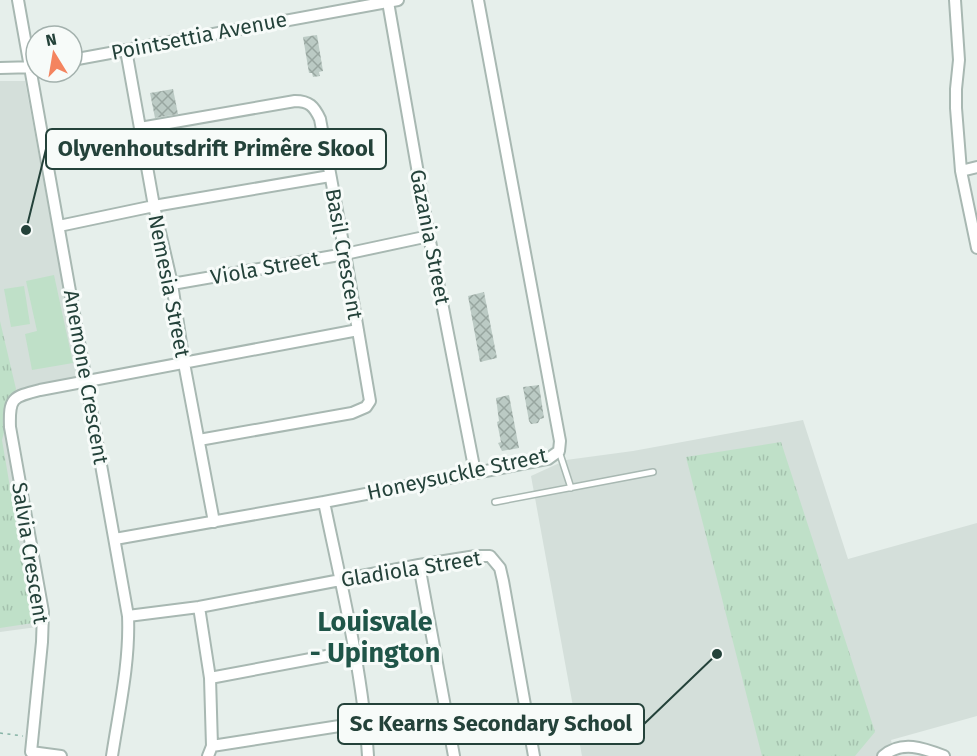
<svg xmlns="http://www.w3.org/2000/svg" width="977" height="756" viewBox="0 0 977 756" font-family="'Fira Sans',sans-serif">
<defs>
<pattern id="grass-tufts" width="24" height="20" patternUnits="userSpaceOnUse" patternTransform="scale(1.5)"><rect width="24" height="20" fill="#bfe0c8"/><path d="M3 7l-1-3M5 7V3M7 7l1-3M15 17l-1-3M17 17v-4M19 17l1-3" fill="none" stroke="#a4c1ad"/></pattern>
<pattern id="building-cross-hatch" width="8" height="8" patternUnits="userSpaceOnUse" patternTransform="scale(1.5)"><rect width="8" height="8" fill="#bbcac4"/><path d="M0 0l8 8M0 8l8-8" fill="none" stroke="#98a6a0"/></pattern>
</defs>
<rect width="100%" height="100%" fill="#e6efeb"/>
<!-- built -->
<path fill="#d4dfda" d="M0 81H25L80 379 30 386 8 417 12 475 37 627 0 632Z
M803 420 848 559 977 523V716L891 740 893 749 886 756H582L531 476 566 460 633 451Z"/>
<!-- grass -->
<path fill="url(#grass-tufts)" d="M0 321 16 389 2 440 33 623 0 628Z
M781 442 875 732 855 756H762L686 457Z"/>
<!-- pitch -->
<path fill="#bfe0c8" d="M54 275 73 363 32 370 25 334 37 331 26 281Z
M24 286 30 324 11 327 4 289Z"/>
<!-- building -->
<path fill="url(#building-cross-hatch)" d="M317 35 323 71 319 72 320 76 313 77 312 73H309L303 37Z
M173 89 178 114 155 118 150 93Z
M484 292 497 358 480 362 468 296Z
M539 385 544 418 540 419 538 423 531 424 529 421 523 387Z
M509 395 519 448 502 451 498 443 501 442 497 422 499 421 496 398Z"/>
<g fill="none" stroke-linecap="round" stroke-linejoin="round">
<defs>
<path id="service" d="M559 451 571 488
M495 502 653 472"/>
<path id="minor" d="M18 0 128 616C130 662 119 710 112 756
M955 0 959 60 956 89V108L961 171 977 248
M388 2 429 236 475 472
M126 50 154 206 172 284 184 363 214 522
M72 60 398 0
M0 68 36 67
M140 128 295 101C309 101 314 106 320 119L345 254 370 401 366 407 352 413 199 440
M961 171 977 167
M59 226 154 206 330 176
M172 284 345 254 429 236
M324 502C341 584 363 673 368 756
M115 539 324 502 548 459 559 451 560 441 478 0
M419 565 454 756
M199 607 210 678 212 746 208 756
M128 616 199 607 419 565 476 556H490L500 568 503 581 534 756
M210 678 353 651
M212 746 365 722
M61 756 31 752 42 642 43 612 10 427C9 398 12 397 40 390L358 330
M883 756C902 740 923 748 944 756"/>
</defs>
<!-- service casing -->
<use href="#service" stroke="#a8b8b2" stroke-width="8"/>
<!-- minor casing -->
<use href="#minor" stroke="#a8b8b2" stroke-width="14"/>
<!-- path -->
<path stroke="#86b3a5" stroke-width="1.5" stroke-dasharray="3 4.5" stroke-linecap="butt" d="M0 733 23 736"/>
<!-- service -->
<use href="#service" stroke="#fff" stroke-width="5"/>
<!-- minor -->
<use href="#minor" stroke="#fff" stroke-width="10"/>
</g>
<g text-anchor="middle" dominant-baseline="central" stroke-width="6" stroke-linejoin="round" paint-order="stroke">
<!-- street labels -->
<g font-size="21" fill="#24423a" stroke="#f7fbf9">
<text transform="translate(199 36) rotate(-11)">Pointsettia Avenue</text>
<text transform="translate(430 237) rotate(79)">Gazania Street</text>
<text transform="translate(344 254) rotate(80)">Basil Crescent</text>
<text transform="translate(265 268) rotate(-10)">Viola Street</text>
<text transform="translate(169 286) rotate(79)">Nemesia Street</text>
<text transform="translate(86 377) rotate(80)">Anemone Crescent</text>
<text transform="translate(457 474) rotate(-12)">Honeysuckle Street</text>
<text transform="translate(30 553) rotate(81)">Salvia Crescent</text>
<text transform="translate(411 569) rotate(-9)">Gladiola Street</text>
</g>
<!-- district labels -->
<g font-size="27" font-weight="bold" fill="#1f5548" stroke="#f7fbf9">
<text x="375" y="622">Louisvale<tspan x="375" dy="31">- Upington</tspan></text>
</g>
</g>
<!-- callouts -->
<path fill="none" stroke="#24423a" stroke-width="2" d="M26 230L46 149M717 654L644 724"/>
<g fill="#24423a" stroke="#f7fbf9" stroke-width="2">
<circle cx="26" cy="230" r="6"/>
<circle cx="717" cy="654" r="6"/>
</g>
<g fill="#f7fbf9" stroke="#24423a" stroke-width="2">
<rect x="46" y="129" width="340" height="40" rx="6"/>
<rect x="338" y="704" width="306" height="40" rx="6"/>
</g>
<g font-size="22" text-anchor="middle" font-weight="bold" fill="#24423a">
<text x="216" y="156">Olyvenhoutsdrift Primêre Skool</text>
<text x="491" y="731">Sc Kearns Secondary School</text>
</g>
<!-- north arrow -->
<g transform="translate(54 54) rotate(349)"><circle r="28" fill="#f7fbf9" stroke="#a3b1ad" stroke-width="1.5"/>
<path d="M0-4.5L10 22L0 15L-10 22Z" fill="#f4845f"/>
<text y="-9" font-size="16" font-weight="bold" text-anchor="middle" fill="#24423a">N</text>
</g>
</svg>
